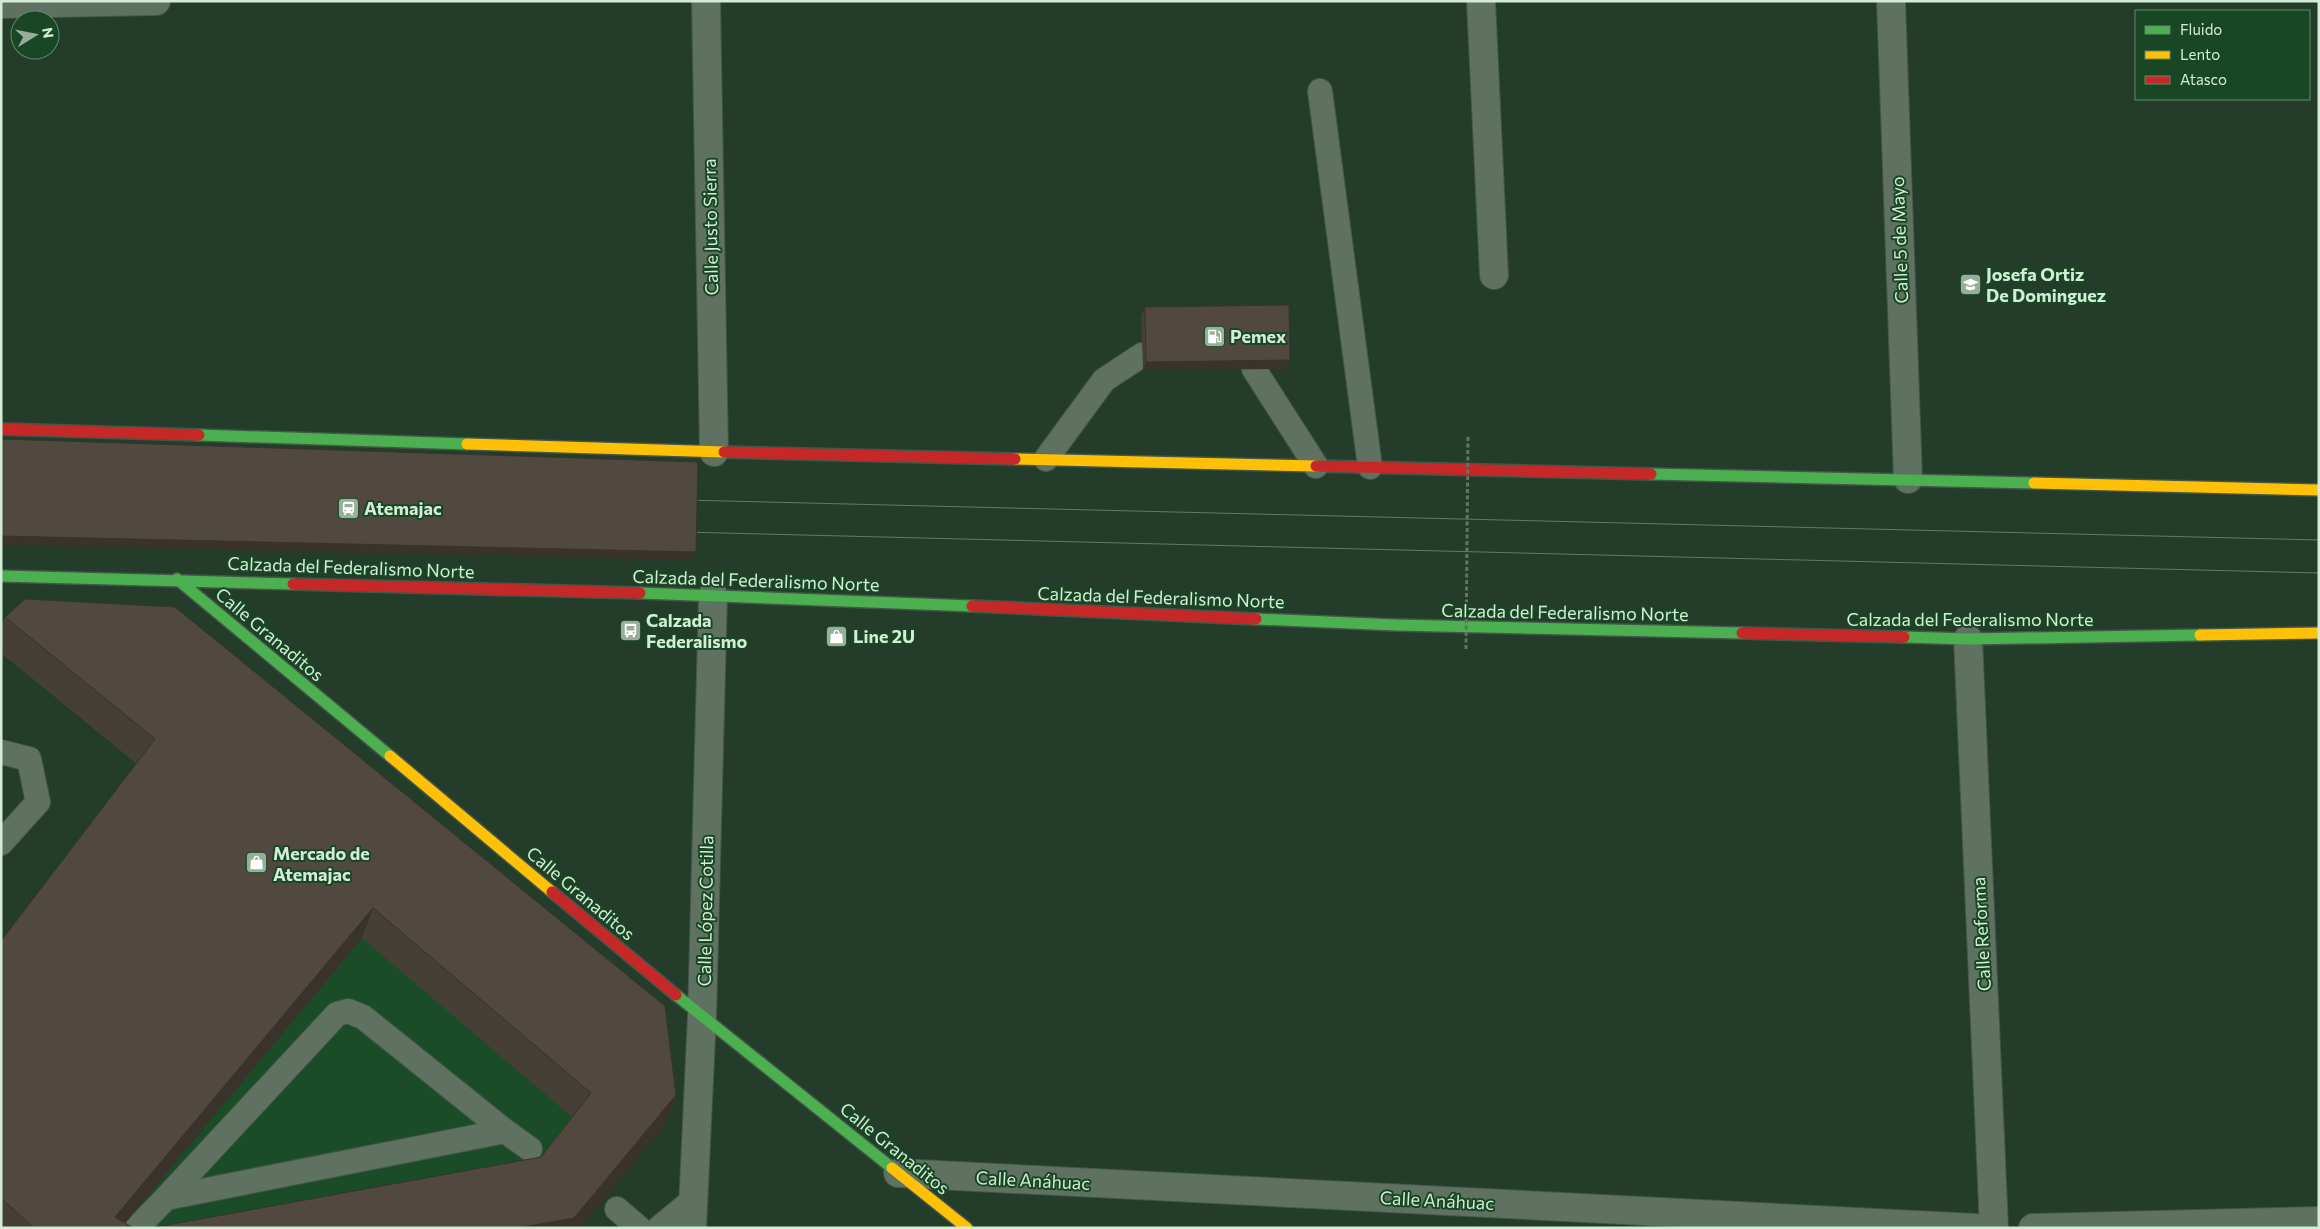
<svg xmlns="http://www.w3.org/2000/svg" width="2320" height="1229" viewBox="0 0 2320 1229" font-family="Commissioner,sans-serif">
<rect width="100%" height="100%" fill="#243c2a"/>
<!-- built -->
<path fill="#1a4c27" d="M1 653 665 1126 580 1228H1V957L144 770Z"/>
<g fill="none" stroke-linecap="round" stroke-linejoin="round">
<defs>
<path id="lane" d="M1320 91 1370 467
M1254 369 1316 466
M1046 459 1104 380 1142 355
M1 752 29 759 38 802 1 843
M505 1131 166 1198 337 1014 348 1011 363 1017 505 1131 530 1149
M617 1209 639 1228
M137 1228 166 1198
M659 1228 693 1200"/>
<path id="street" d="M706 1 714 452
M1481 1 1494 275
M1891 1 1908 479
M1 4 156 1
M1968 639 1994 1228
M898 1173 1976 1228
M692 1228 702 1016 713 595
M2033 1228 2319 1221"/>
<path id="fast" d="M199 435 467 444
M1651 474 2034 483
M1 576 293 584
M177 579 390 756
M640 593 972 606
M1256 619 1396 625 1742 633
M1904 637 1968 639 2200 635
M676 995 892 1168"/>
<path id="slow" d="M467 444 724 452
M1015 459 1316 466
M2034 483 2319 490
M2200 635 2319 633
M390 756 552 892
M892 1168 967 1228"/>
<path id="jam" d="M1 429 199 435
M724 452 1015 459
M1316 466 1651 474
M293 584 640 593
M972 606 1256 619
M1742 633 1904 637
M552 892 676 995"/>
</defs>
<!-- lane casing -->
<use href="#lane" stroke="#435647" stroke-width="26"/>
<!-- street casing -->
<use href="#street" stroke="#435647" stroke-width="30"/>
<!-- fast casing -->
<use href="#fast" stroke="#435647" stroke-width="14"/>
<!-- slow casing -->
<use href="#slow" stroke="#435647" stroke-width="14"/>
<!-- jam casing -->
<use href="#jam" stroke="#435647" stroke-width="14"/>
<!-- lane -->
<use href="#lane" stroke="#5f7262" stroke-width="24"/>
<!-- street -->
<use href="#street" stroke="#5f7262" stroke-width="28"/>
<!-- fast -->
<use href="#fast" stroke="#4caf50" stroke-width="11"/>
<!-- slow -->
<use href="#slow" stroke="#ffc107" stroke-width="11"/>
<!-- jam -->
<use href="#jam" stroke="#c62828" stroke-width="11"/>
<!-- tram -->
<path stroke="#65786a" stroke-width="1" d="M684 500 2319 540
M683 532 2319 573"/>
<!-- path-bridge -->
<path stroke="#637366" stroke-width="3" stroke-dasharray="4 2.5" stroke-linecap="butt" d="M1466 649 1468 436"/>
</g>
<!-- wall -->
<path fill="#463f36" d="M1145 307 1290 360 1287 369 1143 370 1141 316Z
M5 617 676 1095 665 1126 541 1157 572 1117 362 938 125 1223 133 1228H1V941L137 764 1 653V628Z"/>
<!-- shaded-wall -->
<path fill="#39332c" d="M1290 360 1287 369 1143 370 1146 362Z
M1 536 696 552 693 560 1 545Z
M373 908 362 938 121 1228 115 1217Z
M676 1095 665 1126 580 1228H517Z"/>
<!-- building -->
<path fill="#51493f" stroke="#39332c" d="M1289 305 1290 360 1146 362 1145 307Z
M1 439 698 462 696 552 1 536Z
M25 599 175 607 665 1006 676 1095 574 1218 517 1228H151L541 1157 591 1093 373 908 115 1217 133 1228H34L1 1198V941L155 739 5 617Z"/>
<!-- icons -->
<defs>
<symbol id="school-square" viewBox="-11 -11 22 22"><rect x="-9" y="-9" width="18" height="18" rx="4" fill="#96ae9a" stroke="#194724"/><path d="M0-5L7-2L0 1L-7-2ZM-4 1L0 2.5L4 1V4Q0 6-4 4Z" fill="#fff"/></symbol>
<symbol id="fuel-square" viewBox="-11 -11 22 22"><rect x="-9" y="-9" width="18" height="18" rx="4" fill="#96ae9a" stroke="#194724"/><path d="M-5.5-6h7V0h2V4h1.3V-2.5L3-4.5l.8-.8L6-3V5H2.5V1h-1V6h-7ZM-4.2-4.7v3.2H.2V-4.7Z" fill="#fff"/></symbol>
<symbol id="station-square" viewBox="-11 -11 22 22"><rect x="-9" y="-9" width="18" height="18" rx="4" fill="#96ae9a" stroke="#194724"/><path d="M-3-6H3Q5-6 5-4V2Q5 4 3 4L4.5 6H3L1.5 4h-3L-3 6H-4.5L-3 4Q-5 4-5 2V-4Q-5-6-3-6ZM-3.5-4v3h7v-3ZM-3.5 1v1.5H-2V1ZM2 1v1.5H3.5V1Z" fill="#fff"/></symbol>
<symbol id="bus-square" viewBox="-11 -11 22 22"><rect x="-9" y="-9" width="18" height="18" rx="4" fill="#96ae9a" stroke="#194724"/><path d="M-5-6H5V4H4V6H2V4H-2V6H-4V4H-5ZM-3.5-4V0h7V-4ZM-3.5 1.2v1.5H-2V1.2ZM2 1.2v1.5H3.5V1.2Z" fill="#fff"/></symbol>
<symbol id="shop-square" viewBox="-11 -11 22 22"><rect x="-9" y="-9" width="18" height="18" rx="4" fill="#96ae9a" stroke="#194724"/><path d="M-5-2.5h2.3a2.7 3.5 0 0 1 5.4 0H5L5.5 6h-11ZM-1.5-2.5h3a1.5 2.3 0 0 0-3 0Z" fill="#fff"/></symbol>
</defs>
<g fill-rule="evenodd">
<use href="#school-square" x="1958" y="272" width="25" height="25"/>
<use href="#fuel-square" x="1202" y="324" width="25" height="25"/>
<use href="#station-square" x="336" y="496" width="25" height="25"/>
<use href="#bus-square" x="618" y="618" width="25" height="25"/>
<use href="#shop-square" x="824" y="624" width="25" height="25"/>
<use href="#shop-square" x="244" y="850" width="25" height="25"/>
</g>
<g text-anchor="middle" dominant-baseline="central" stroke-width="4" stroke-linejoin="round" paint-order="stroke">
<!-- street labels -->
<g font-size="18" fill="#d3ecd6" stroke="#194724">
<text transform="translate(710 227) rotate(-91)">Calle Justo Sierra</text>
<text transform="translate(1899 240) rotate(-92)">Calle 5 de Mayo</text>
<text transform="translate(351 567) rotate(2)">Calzada del Federalismo Norte</text>
<text transform="translate(756 580) rotate(2)">Calzada del Federalismo Norte</text>
<text transform="translate(1161 597) rotate(2)">Calzada del Federalismo Norte</text>
<text transform="translate(1565 612) rotate(1)">Calzada del Federalismo Norte</text>
<text x="1970" y="619">Calzada del Federalismo Norte</text>
<text transform="translate(270 634) rotate(40)">Calle Granaditos</text>
<text transform="translate(581 893) rotate(40)">Calle Granaditos</text>
<text transform="translate(705 911) rotate(-89)">Calle López Cotilla</text>
<text transform="translate(1981 934) rotate(-93)">Calle Reforma</text>
<text transform="translate(895 1148) rotate(39)">Calle Granaditos</text>
<text transform="translate(1033 1180) rotate(3)">Calle Anáhuac</text>
<text transform="translate(1437 1200) rotate(3)">Calle Anáhuac</text>
</g>
<!-- poi labels -->
<g font-size="18" font-weight="bold" fill="#d3ecd6" stroke="#194724" text-anchor="start">
<text x="1986" y="274">Josefa Ortiz<tspan x="1986" dy="21">De Dominguez</tspan></text>
<text x="1230" y="336">Pemex</text>
<text x="364" y="508">Atemajac</text>
<text x="646" y="620">Calzada<tspan x="646" dy="21">Federalismo</tspan></text>
<text x="853" y="636">Line 2U</text>
<text x="273" y="853">Mercado de<tspan x="273" dy="21">Atemajac</tspan></text>
</g>
</g>
<!-- border -->
<rect width="2320" height="1229" fill="none" stroke="#d3ecd6" stroke-width="5"/>
<!-- legend -->
<rect x="2135" y="10" width="175" height="90" fill="#194724" stroke="#63896b"/>
<rect x="2145" y="26" width="25" height="8" fill="#4caf50" stroke="#63896b"/>
<text x="2180" y="35" font-size="15" fill="#d3ecd6">Fluido</text>
<rect x="2145" y="51" width="25" height="8" fill="#ffc107" stroke="#63896b"/>
<text x="2180" y="60" font-size="15" fill="#d3ecd6">Lento</text>
<rect x="2145" y="76" width="25" height="8" fill="#c62828" stroke="#63896b"/>
<text x="2180" y="85" font-size="15" fill="#d3ecd6">Atasco</text>
<!-- north arrow -->
<g transform="translate(35 35) rotate(80)"><circle r="24" fill="#194724" stroke="#63896b"/>
<path d="M0-4L9 19L0 12L-9 19Z" fill="#96ae9a"/>
<text y="-8" font-size="14" font-weight="bold" text-anchor="middle" fill="#d3ecd6">N</text>
</g>
</svg>
